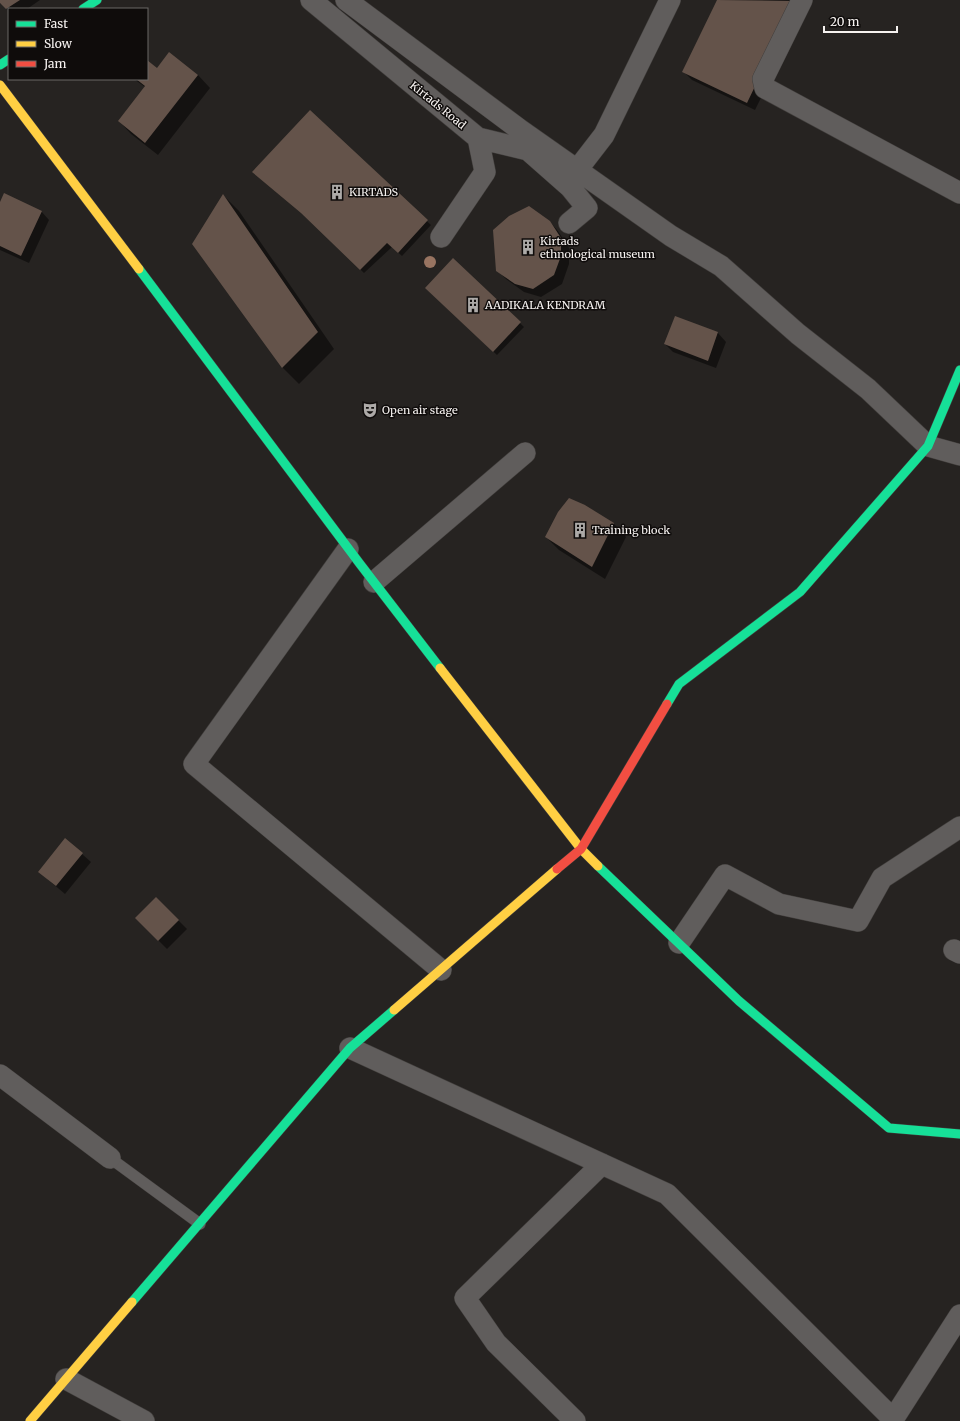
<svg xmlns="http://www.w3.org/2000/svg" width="960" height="1421" viewBox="0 0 960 1421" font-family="Merriweather,serif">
<rect width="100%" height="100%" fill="#262321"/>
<!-- shadow -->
<path fill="#0007" d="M0 0H40L27 9H9V11L0 3Z
M718 0H792L804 10 755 110 692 80 683 71Z
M147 61 157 69 198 75 210 88 158 155 131 134 119 121 145 87 134 79H147Z
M310 112 431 225 402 256 392 247 364 273 306 216Z
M223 195 239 211 334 349 299 384 282 367Z
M0 203 41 211 49 220 29 263 0 250Z
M550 222 558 231 569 248V264L562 284 541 297 524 292 506 279 497 270Z
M453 259 524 327 497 355 426 288Z
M675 317 718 333 726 342 716 368 673 352 665 344Z
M585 505 614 524 626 537 605 579 559 550 546 537Z
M82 854 91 862 65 894 39 872Z
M156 898 187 929 167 949 136 918Z"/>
<!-- building -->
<path fill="#64534a" d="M0 0H20L6 9 0 3Z
M717 0 796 1 747 103 682 72Z
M169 52 198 75 145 143 118 121 145 86 136 79H147V60L157 68Z
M310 110 428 220 398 253 387 243 360 270 301 213 252 172Z
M4 193 42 211 21 256 0 246V202Z
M223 194 318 332 282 368 192 244Z
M529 206 550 221 561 238V256L554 275 533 289 515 284 496 271 493 230 509 216Z
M453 258 521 322 493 352 425 288Z
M675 316 718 332 708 361 664 344Z
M569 498 585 505 614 523 592 567 545 537 558 512Z
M65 838 83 853 56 886 38 872Z
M156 897 179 920 158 941 135 918Z"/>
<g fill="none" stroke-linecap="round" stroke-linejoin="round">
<defs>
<path id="lane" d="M110 1158 200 1224"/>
<path id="street" d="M311 0 478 138 485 172 441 237
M346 0 519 129 671 236 721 266 798 334 868 389 928 446 960 455
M802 0 763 79 765 88 960 193
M478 138 528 150 570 187 587 208 569 223
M577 170 604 135 670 0
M348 549 194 764 441 970
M374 582 525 453
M679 943 725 875 779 904 858 921 882 878 960 827
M954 950 960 953
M350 1048 667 1194 893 1419
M0 1075 110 1158
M66 1379 144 1421
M575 1421 496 1343 465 1298 602 1164
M892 1421 960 1315"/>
<path id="fast" d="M83 9 97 0
M0 65 9 59
M139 269 360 564 440 668
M667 704 679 684 800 592 928 446 960 370
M598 866 739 1001 889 1128 960 1134
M132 1302 350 1048 394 1010"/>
<path id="slow" d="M0 85 139 269
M440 668 581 849 598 866
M394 1010 557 869
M30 1421 132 1302"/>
<path id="jam" d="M557 869 581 849 667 704"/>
</defs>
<!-- lane casing -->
<use href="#lane" stroke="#413e3c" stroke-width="12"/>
<!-- street casing -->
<use href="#street" stroke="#413e3c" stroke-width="22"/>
<!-- fast casing -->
<use href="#fast" stroke="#413e3c" stroke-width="10"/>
<!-- slow casing -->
<use href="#slow" stroke="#413e3c" stroke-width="10"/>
<!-- jam casing -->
<use href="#jam" stroke="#413e3c" stroke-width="10"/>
<!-- lane -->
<use href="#lane" stroke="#605d5c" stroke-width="11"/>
<!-- street -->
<use href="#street" stroke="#605d5c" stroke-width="21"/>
<!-- fast -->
<use href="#fast" stroke="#16e098" stroke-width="9"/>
<!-- slow -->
<use href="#slow" stroke="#ffcf43" stroke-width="9"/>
<!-- jam -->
<use href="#jam" stroke="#f24e42" stroke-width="9"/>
</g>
<!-- trees -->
<circle fill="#987461" cx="430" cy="262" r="6"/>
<!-- icons -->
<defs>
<symbol id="building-bare" viewBox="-9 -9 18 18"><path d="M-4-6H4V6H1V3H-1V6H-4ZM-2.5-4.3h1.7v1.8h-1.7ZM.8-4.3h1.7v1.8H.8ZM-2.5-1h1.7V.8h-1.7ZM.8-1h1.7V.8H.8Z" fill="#adaaa8" stroke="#0f0c0b" stroke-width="2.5" paint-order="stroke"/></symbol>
<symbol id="theatre-bare" viewBox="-9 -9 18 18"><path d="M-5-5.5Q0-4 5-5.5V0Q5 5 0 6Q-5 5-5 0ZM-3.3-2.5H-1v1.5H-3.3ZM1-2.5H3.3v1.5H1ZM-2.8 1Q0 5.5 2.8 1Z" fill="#adaaa8" stroke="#0f0c0b" stroke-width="2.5" paint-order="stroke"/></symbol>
</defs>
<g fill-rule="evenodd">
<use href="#building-bare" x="326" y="181" width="22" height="22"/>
<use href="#building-bare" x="517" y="236" width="22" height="22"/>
<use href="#building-bare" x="462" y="294" width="22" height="22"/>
<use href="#theatre-bare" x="359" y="399" width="22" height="22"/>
<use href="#building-bare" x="569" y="519" width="22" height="22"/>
</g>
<g text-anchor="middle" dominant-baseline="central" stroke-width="3" stroke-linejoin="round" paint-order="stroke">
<!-- street labels -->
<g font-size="11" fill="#f6f2f0" stroke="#0f0c0b">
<text transform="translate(438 105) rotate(39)">Kirtads Road</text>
</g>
<!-- poi labels -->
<g font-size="11" fill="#f6f2f0" stroke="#0f0c0b" text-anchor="start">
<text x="349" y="192">KIRTADS</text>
<text x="540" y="241">Kirtads<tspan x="540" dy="13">ethnological museum</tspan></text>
<text x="485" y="305">AADIKALA KENDRAM</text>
<text x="382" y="410">Open air stage</text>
<text x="592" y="530">Training block</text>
</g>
</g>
<!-- legend -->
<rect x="8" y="8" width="140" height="72" fill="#0f0c0b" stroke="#6b6867"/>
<rect x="16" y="21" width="20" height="6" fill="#16e098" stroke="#6b6867"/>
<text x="44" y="28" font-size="12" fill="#f6f2f0">Fast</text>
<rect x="16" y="41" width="20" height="6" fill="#ffcf43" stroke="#6b6867"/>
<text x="44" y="48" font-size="12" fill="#f6f2f0">Slow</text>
<rect x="16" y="61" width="20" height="6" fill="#f24e42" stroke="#6b6867"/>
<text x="44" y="68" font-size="12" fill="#f6f2f0">Jam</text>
<!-- scale -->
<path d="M824 26v6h73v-6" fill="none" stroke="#f6f2f0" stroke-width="2"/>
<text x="830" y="26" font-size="12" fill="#f6f2f0" stroke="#0f0c0b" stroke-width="3" paint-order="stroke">20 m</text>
</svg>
